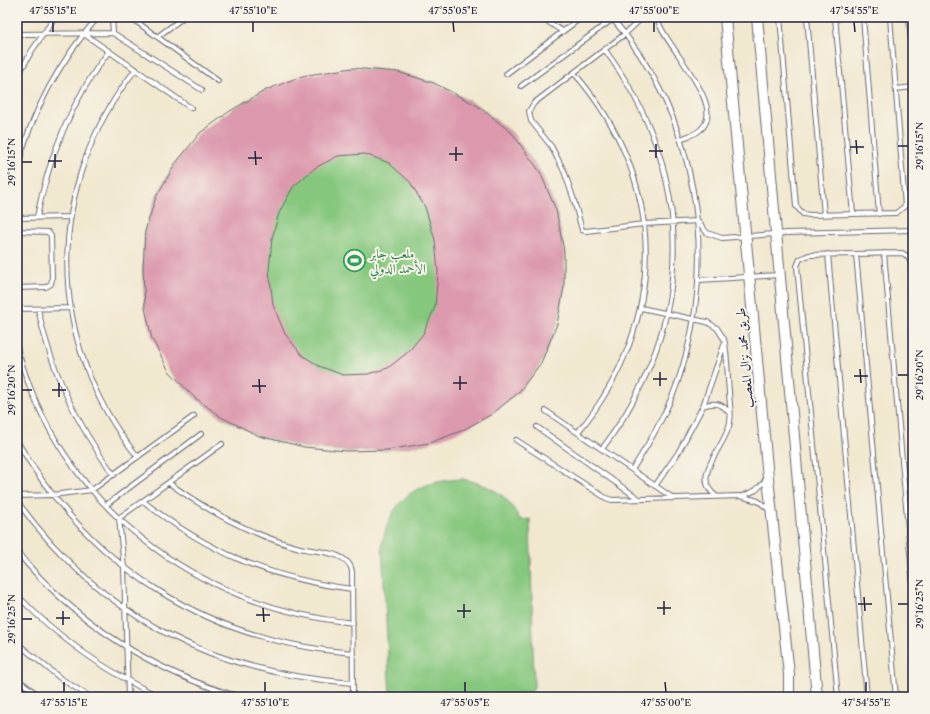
<svg xmlns="http://www.w3.org/2000/svg" width="930" height="714" viewBox="0 0 930 714" font-family="'Libre Caslon Text',Amiri,serif">
<rect width="100%" height="100%" fill="#f7f3e8"/>
<filter id="ink" filterUnits="userSpaceOnUse"><feTurbulence type="fractalNoise" baseFrequency=".025" numOctaves="2"/><feDisplacementMap in="SourceGraphic" scale="8" xChannelSelector="R" yChannelSelector="G"/><feConvolveMatrix kernelMatrix="1 2 1 2 8 2 1 2 1" color-interpolation-filters="sRGB"/></filter>
<filter id="wash" filterUnits="userSpaceOnUse"><feTurbulence type="fractalNoise" baseFrequency=".012" numOctaves="4" result="noise"/><feDisplacementMap in="SourceGraphic" scale="16" xChannelSelector="R" yChannelSelector="G"/><feGaussianBlur stdDeviation="0.9" result="paint"/><feColorMatrix in="noise" values="0 0 0 0 0 0 0 0 0 0 0 0 0 0 0 0 0 1.4 0 .05"/><feComposite in="paint" operator="in"/></filter>
<g filter="url(#wash)">
<rect width="100%" height="100%" fill="#f1e8d0"/>
<!-- green -->
<path fill="#86c77e" stroke="#54745c" d="M352 68 398 72 434 83 478 106 512 133 540 172 556 210 564 251V287L557 324 541 363 518 393 429 443 387 450 346 451 304 447 259 436 221 417 194 397 169 371 145 308 143 269 145 231 156 197 175 164 200 133 230 111 266 90Z
M463 479C491 486 507 493 520 520L530 519 534 687 529 697H390L382 545C391 497 417 481 463 479Z"/>
<g id="blocks">
<!-- building -->
<path fill="#dc99ad" fill-rule="evenodd" d="M352 68 398 72 434 83 478 106 512 133 540 172 556 210 564 251V287L557 324 541 363 518 393 492 414 461 431 429 443 387 450 346 451 304 447 259 436 221 417 194 397 169 371 152 339 145 308 143 269 145 231 156 197 175 164 200 133 230 111 266 90 302 76ZM365 154 389 163 410 182 425 207 435 240 438 272 435 307 423 334 408 352 388 368 368 374 343 375 319 366 302 355 285 334 273 305 269 270 272 238 279 213 293 187 315 168 338 156Z"/>
</g>
</g>
<g filter="url(#ink)">
<use href="#blocks" fill-opacity="0" stroke="#6a676f" stroke-width="1"/>
<g fill="none" stroke-linecap="round" stroke-linejoin="round">
<defs>
<path id="service" d="M112 17 113 33
M130 17 218 81
M541 17 562 31
M611 17C698 116 720 258 678 381 667 413 650 442 632 470
M643 17 625 34 534 103 529 111 531 121 551 146 564 171 573 197 582 230 586 231 644 224 698 221 707 233 722 238 788 233 913 230
M657 17C661 43 730 106 700 130 695 135 687 136 680 139
M780 17 796 206 803 214 810 215 896 213 905 206 890 17
M807 17 824 215
M835 17 853 214
M863 17 879 214
M909 17 913 67
M17 18 18 17
M17 34 113 33 202 90
M84 34 191 108
M157 37 184 17
M136 69C44 184 44 343 138 457
M574 73C669 181 669 322 578 432
M506 74 582 17
M17 78 31 52 55 17
M521 86 613 19
M896 89 913 87
M17 169C31 113 60 60 98 17
M37 217C49 156 71 101 109 51
M17 218 70 217
M17 231 48 232 51 236 52 279 51 284 46 287 17 288
M884 253 913 587
M828 254 867 697
M856 254 896 697
M699 280 779 275
M641 308 707 322 717 328 724 339C728 356 727 374 729 391 729 401 732 412 730 422 727 446 689 476 716 496
M17 309 70 308
M38 309C51 371 76 424 114 475
M17 347C58 504 195 607 353 623
M703 406C713 402 723 403 729 413
M546 411 673 498
M537 427 639 499
M516 440 606 498 612 500 740 496 758 501 770 510
M17 441C89 567 208 642 353 653
M602 449C696 323 698 177 605 50
M169 483C209 512 251 535 300 548 315 552 349 551 352 571L353 697
M655 486 678 453 703 406 724 345
M17 496 52 495 92 490 194 416
M743 496 756 490 766 480
M17 501C101 617 211 673 353 683
M143 501C207 552 272 579 352 589
M106 505 201 434
M17 552C75 622 153 672 240 697
M17 595C58 638 107 672 160 697
M17 643 60 678 90 697
M17 679 41 697
M128 697 124 568 119 518 222 444
M838 697 797 266 800 259 809 255 902 253C914 258 912 273 913 285"/>
<path id="tertiary" d="M725 17 768 478 789 674V697
M757 17 817 697"/>
</defs>
<!-- service casing -->
<use href="#service" stroke="#6a676f" stroke-width="6"/>
<!-- tertiary casing -->
<use href="#tertiary" stroke="#6a676f" stroke-width="12"/>
<!-- service -->
<use href="#service" stroke="#fff" stroke-width="4"/>
<!-- tertiary -->
<use href="#tertiary" stroke="#fff" stroke-width="10"/>
</g>
</g>
<!-- ticks -->
<path fill="none" stroke="#22223b" stroke-width="1.5" d="M53 22V32M253 22V32M453 22 454 32M654 22V32M854 22 855 32M856 140 857 154M656 144V158M898 146H908M456 147V161M850 147H864M255 151 256 165M649 151H663M55 154V168M449 154H463M248 158H262M48 161H62M22 162H32M860 369 861 383M660 372V386M898 375H908M460 376V390M854 376H868M259 379 260 393M653 379H667M59 383V397M453 383H467M252 386H266M22 390H32M52 390H66M864 597 865 611M664 601V615M464 604V618M858 604H872M898 604H908M263 608 264 622M657 608H671M63 611V625M457 611H471M256 615H270M56 618H70M22 619H32M64 682V692M265 682V692M465 682V692M665 682 666 692M866 682V692"/>
<!-- icons -->
<defs>
<symbol id="stadium-ring" viewBox="-11 -11 22 22"><circle r="9.5" fill="#f7f3e8" stroke="#2e9e5b" stroke-width="1.5"/><path d="M0-5a6.5 5 0 1 0 0 10a6.5 5 0 1 0 0-10ZM-3.5-1.8h7v3.6h-7Z" fill="#2e9e5b"/></symbol>
</defs>
<g fill-rule="evenodd">
<use href="#stadium-ring" x="342" y="248" width="25" height="25"/>
</g>
<g text-anchor="middle" dominant-baseline="central" stroke-width="4" stroke-linejoin="round" paint-order="stroke">
<!-- leisure labels -->
<g font-size="13" fill="#27864d" stroke="#f7f3e8" text-anchor="start">
<text x="370" y="253">ملعب جابر<tspan x="370" dy="15">الأحمد الدولي</tspan></text>
</g>
<!-- street labels -->
<g font-size="13" fill="#22223b" stroke="#f7f3e8">
<text transform="translate(744 358) rotate(-95)">طريق محمد نزال المعصب</text>
</g>
</g>
<!-- margin -->
<rect width="930" height="714" fill="none" stroke="#f7f3e8" stroke-width="44"/>
<rect x="22" y="22" width="886" height="670" fill="none" stroke="#22223b" stroke-width="1.5"/>
<g font-size="10" text-anchor="middle" fill="#22223b">
<text x="53" y="14">47°55'15"E</text>
<text x="253" y="14">47°55'10"E</text>
<text x="453" y="14">47°55'05"E</text>
<text x="654" y="14">47°55'00"E</text>
<text x="854" y="14">47°54'55"E</text>
<text transform="translate(919 146) rotate(-90)" y="4">29°16'15"N</text>
<text transform="translate(11 162) rotate(-90)" y="4">29°16'15"N</text>
<text transform="translate(919 375) rotate(-90)" y="4">29°16'20"N</text>
<text transform="translate(11 390) rotate(-90)" y="4">29°16'20"N</text>
<text transform="translate(919 604) rotate(-90)" y="4">29°16'25"N</text>
<text transform="translate(11 619) rotate(-90)" y="4">29°16'25"N</text>
<text x="64" y="706">47°55'15"E</text>
<text x="265" y="706">47°55'10"E</text>
<text x="465" y="706">47°55'05"E</text>
<text x="666" y="706">47°55'00"E</text>
<text x="866" y="706">47°54'55"E</text>
</g>
</svg>
